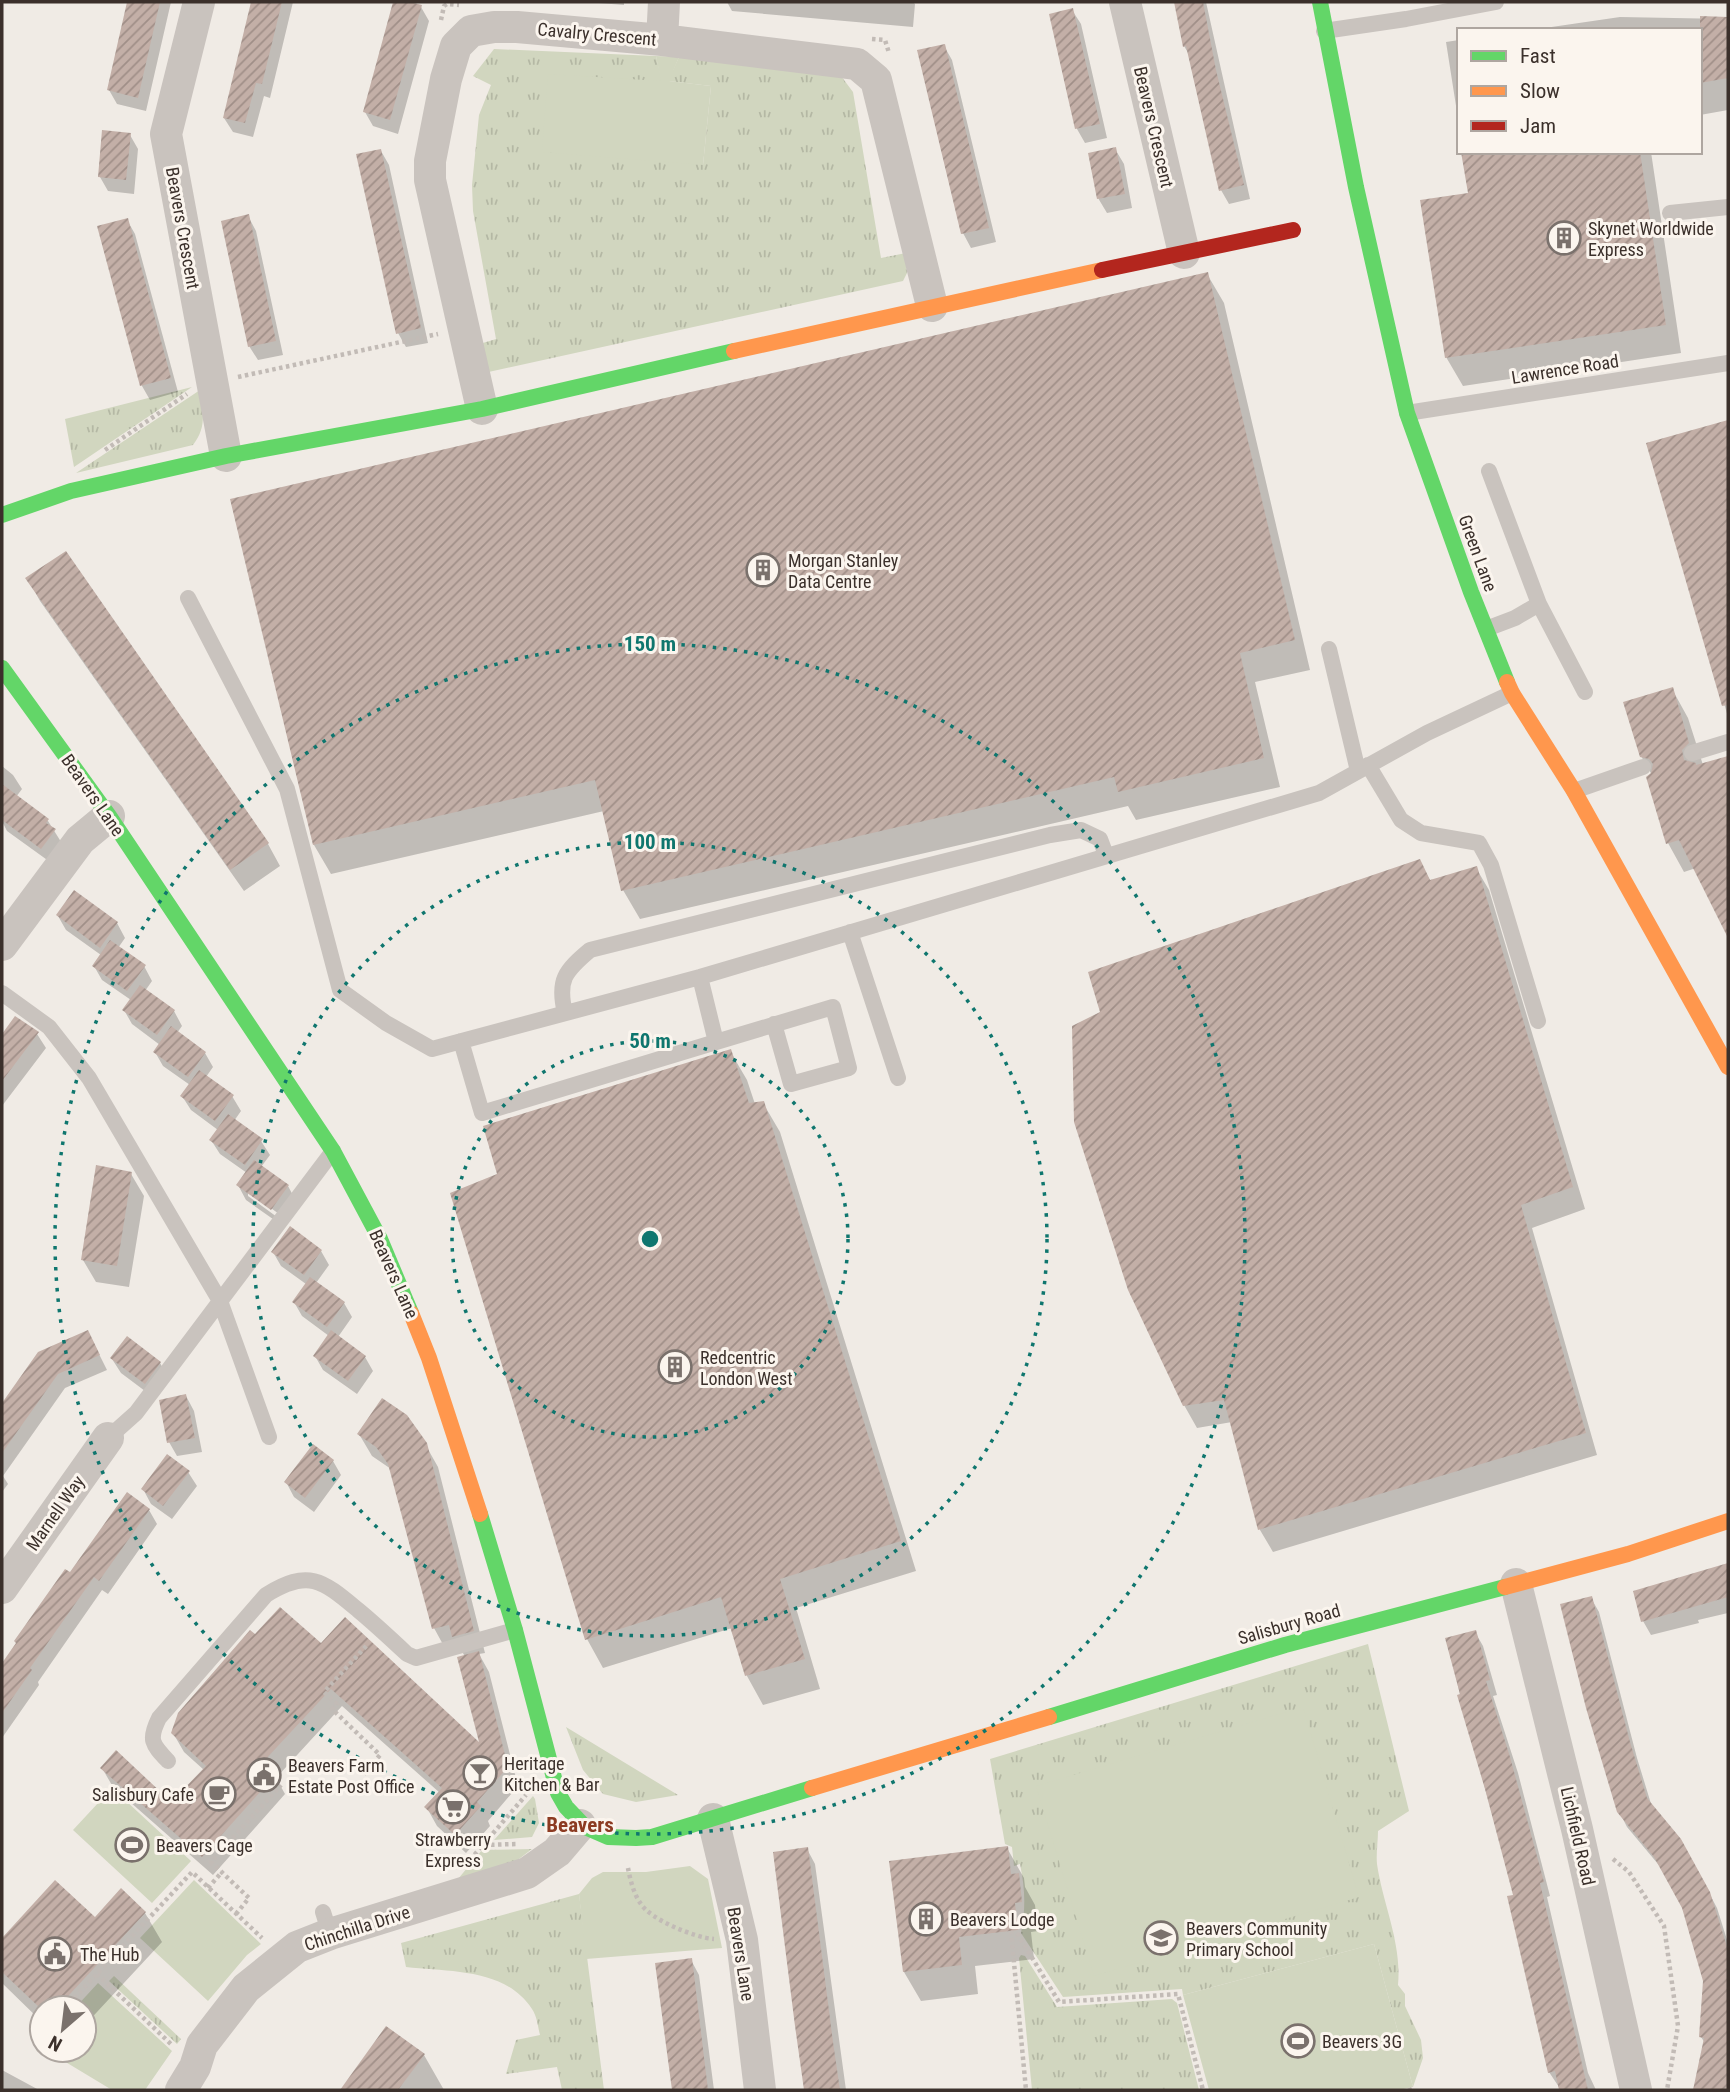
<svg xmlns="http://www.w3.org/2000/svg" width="1730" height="2092" viewBox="0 0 1730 2092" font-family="'Roboto Condensed',sans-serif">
<defs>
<pattern id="grass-tufts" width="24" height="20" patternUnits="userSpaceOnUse" patternTransform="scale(1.75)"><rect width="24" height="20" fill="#d1d6bf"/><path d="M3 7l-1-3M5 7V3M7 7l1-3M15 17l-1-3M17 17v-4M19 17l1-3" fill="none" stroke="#b4b8a4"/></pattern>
<pattern id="building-hatch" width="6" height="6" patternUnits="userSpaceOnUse" patternTransform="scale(1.75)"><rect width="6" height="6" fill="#c3afa7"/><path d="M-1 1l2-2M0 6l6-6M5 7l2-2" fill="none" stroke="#a08f88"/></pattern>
</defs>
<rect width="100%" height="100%" fill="#f0ebe5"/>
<!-- grass -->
<path fill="url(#grass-tufts)" d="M494 49 656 56 662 81 703 165 711 86 668 81 679 57 841 76 853 92 881 258 906 253 907 273 903 281 484 373 473 346 496 339 473 211 472 185 479 115 491 85 473 76Z
M192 387 74 467 65 419Z
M200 390C203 412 207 427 193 445L76 473Z
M1368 1644 1409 1811 1378 1831C1378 1841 1376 1854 1377 1864 1383 1905 1402 1943 1398 1985L1405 1994V2006L1421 2040 1423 2058 1413 2087 1374 1944 1183 1995 1182 1989 1063 1997 1021 1933C1026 1908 1025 1888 1020 1864L1014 1866 1012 1847 1005 1844 990 1759Z
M566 1727 678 1795 636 1802 603 1794 583 1770Z
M533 1796 535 1799 539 1823 532 1837 494 1840Z
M532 1849 515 1862 458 1879 482 1850Z
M579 1894 604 2090H562L557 2067 506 2074 516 2040 540 2035C538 2027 537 2016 532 2009 505 1968 450 1972 406 1967L401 1943Z
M1021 1955 1025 1956 1057 2007 1172 1999 1177 2003 1199 2090H1032L1019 1958Z
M114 1976 181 2039 177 2044 109 1981Z"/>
<!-- park -->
<path fill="#d1d6bf" d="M656 56 679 57 669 81 711 86 703 165 542 152 548 74 661 81Z
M1303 1707 1359 1897 1094 1976 1036 1786Z
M112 1788 191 1861 152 1903 73 1830Z
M690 1866 708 1879 722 1948 586 1959 579 1894 592 1878 603 1872H646Z
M194 1880 261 1944 247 1955 208 2001 140 1938Z
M1374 1944 1413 2087 1399 2090H1209L1183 1995Z
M98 1983 172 2051 145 2090H112L54 2055 58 2050H84V2008H75Z"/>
<!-- shadow -->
<path fill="#0003" fill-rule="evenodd" d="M129 2H171L146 111 117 104 109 90Z
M252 2H293L270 98 264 96 253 137 233 132 224 118Z
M395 2 421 7 429 21 398 134 373 126 365 112Z
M586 2H624V5Z
M727 2H913L915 4 913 27 732 11Z
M1176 2H1206L1250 199 1229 204 1221 190 1190 56 1184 46Z
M1072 10 1081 24 1107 138 1085 143 1077 129Z
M1620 17 1728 19V110L1700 115V30H1531Z
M1459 40V125L1446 42Z
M944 46 952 60 996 242 971 248 963 233Z
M130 135 138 149 134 194 108 191 100 177Z
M1115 149 1124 164 1132 208 1107 213 1098 198Z
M381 151 389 165 428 343 406 347 398 333Z
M1463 152H1651L1681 353 1463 386 1446 357 1470 194Z
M248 216 256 231 283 355 258 360 249 346Z
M127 220 135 234 178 392 150 400 142 386 99 227Z
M1207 274 1224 303 1310 670 1255 682 1280 787 1136 820 1128 806 640 919 623 890 604 811 331 874 314 845 233 500Z
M1728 421V717L1649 444Z
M65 553 268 844 280 866 244 891 40 601 28 579Z
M1672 689 1688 718 1703 765 1728 758V934L1696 868 1684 872 1668 843 1652 775 1641 756Z
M2 766 13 775 22 789 16 797 48 821 63 845 50 862 7 831 2 821V813L5 808 2 806Z
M1419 861 1431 882 1476 868 1489 890 1585 1209 1532 1228 1597 1455 1273 1552 1260 1530 1232 1422 1197 1428 1184 1405Z
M75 893 117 923 125 938 118 948 144 966 152 981 145 991 174 1011 182 1026 177 1033 205 1053 213 1067 206 1077 232 1096 241 1111 234 1121 261 1141 270 1155 261 1167 288 1186 296 1201 280 1224 246 1200 238 1185 247 1173 220 1154 211 1140 218 1130 191 1110 182 1096 190 1085 163 1066 155 1052 160 1045 132 1024 124 1010 131 1000 102 980 94 966 101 955 66 930 58 916ZM248 1191 279 1214 277 1217 248 1196Z
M16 1018 37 1034 46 1048 2 1106V1036Z
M730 1051 747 1080 755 1104 763 1103 780 1132 916 1571 796 1608 820 1689 763 1705 747 1676 732 1628 603 1668 587 1639 499 1175Z
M131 1174 144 1196 129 1287 96 1282 83 1260Z
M321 1251 329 1265 316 1283 344 1303 352 1317 338 1337 365 1357 373 1371 357 1394 323 1370 315 1356 329 1336 302 1316 294 1302 306 1284 281 1266 273 1252Z
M88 1332 107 1370 65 1388 3 1476 8 1484 2 1492V1406L39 1354Z
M112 1359 160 1363 168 1377 153 1397 121 1373Z
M186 1396 194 1411 202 1452 177 1456 169 1442Z
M359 1434 425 1444 438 1467 485 1653 479 1654 489 1672 518 1786 488 1821 490 1826 466 1853 437 1826 427 1808 440 1793 342 1706 276 1778 285 1794 213 1875 113 1787 102 1768 175 1802 204 1770 184 1752 173 1733 255 1637 321 1645 482 1747 465 1657 460 1647 446 1650 434 1628 391 1469 372 1456Z
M333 1461 341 1475 314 1512 294 1497 286 1482Z
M188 1472 197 1486 172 1519 151 1504 143 1489Z
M149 1510 157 1524 108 1594 102 1590 38 1682 39 1685 2 1738V1666L71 1575Z
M1728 1565V1613L1698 1620 1699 1623 1651 1635 1643 1621 1635 1592Z
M1591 1598 1599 1612 1637 1758 1652 1807 1689 1855 1717 1908 1728 1943V2090H1695L1705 2043 1701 2037 1705 1980 1683 1907 1663 1870 1627 1827 1619 1811Z
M1475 1632 1483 1646 1497 1695 1493 1696 1518 1773 1550 1896 1547 1897 1588 2073 1596 2090H1561L1549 2072 1515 1896 1466 1720 1447 1640Z
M1007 1848 1024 1878 1025 1887 1035 1905 1038 1931 1031 1932 1034 1959 975 1966 978 1994 921 2001 904 1972Z
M807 1849 815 1864 846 2090H806L775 1854Z
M56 1882 95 1919 145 1913 162 1942 84 2026V2008H42V2022L2 1983V1940Z
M691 1960 699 1975 714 2090H674L657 1965Z
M387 2028 424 2055 444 2090H342Z
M2 2070 39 2090H2Z"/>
<!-- building -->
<path fill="url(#building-hatch)" d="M127 2H160L138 98 107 90Z
M251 2H282L262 84 256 83 245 123 223 118Z
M393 2H410L422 5 390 120 363 112Z
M1174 2H1203L1216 70 1244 185 1219 191 1186 46 1183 47Z
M1073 8 1100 124 1075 129 1049 14Z
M1700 16 1728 17V78L1700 83Z
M945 44 989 228 961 234 917 50Z
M102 130 131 133 126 180 98 177Z
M1116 147 1125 194 1097 199 1088 153Z
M381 149 421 328 396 334 356 154Z
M1461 152H1640L1666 325 1445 358 1420 200 1468 193Z
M249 214 276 341 248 347 221 221Z
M128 218 171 378 140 386 97 226Z
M1208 272 1295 640 1240 653 1264 758 1118 792 1114 777 621 891 595 780 313 845 230 499Z
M1728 420V705L1722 706 1646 443Z
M66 551 269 843 230 870 25 578Z
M1673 687 1689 743 1682 750 1684 760 1696 763V765L1728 756V938L1679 840 1666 844 1646 777 1651 773 1653 764 1649 759 1640 757 1623 702Z
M2 784 49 819 46 823 56 829 41 849 2 820Z
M1420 859 1430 880 1477 866 1573 1187 1521 1205 1586 1433 1258 1530 1224 1400 1183 1406 1128 1290 1074 1122 1072 1026 1100 1012 1088 972Z
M74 890 118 922 100 948 56 915Z
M110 940 146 965 127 991 92 966Z
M140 985 175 1010 157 1035 122 1010Z
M15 1016 39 1032 2 1081V1034Z
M171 1026 206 1052 188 1077 153 1052Z
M731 1049 749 1103 764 1101 901 1541 780 1579 805 1659 745 1676 721 1597 585 1640 450 1193 497 1174 483 1126Z
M199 1070 234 1095 215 1121 180 1096Z
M228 1114 263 1139 245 1165 209 1140Z
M254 1160 289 1185 271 1210 236 1185Z
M96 1165 132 1172 117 1266 81 1260Z
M290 1226 322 1250 304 1275 271 1252Z
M310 1277 345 1302 327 1327 292 1302Z
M88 1330 100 1355 58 1374 2 1453V1403L38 1352Z
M331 1330 366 1356 348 1381 313 1356Z
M127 1336 161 1362 145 1384 110 1358Z
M186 1394 195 1438 167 1443 159 1400Z
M382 1398 407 1415 427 1443 474 1631 452 1637 449 1625 432 1629 388 1464 376 1447 357 1434Z
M313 1444 334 1460 305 1498 284 1482Z
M167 1454 190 1471 163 1506 141 1489Z
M127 1492 150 1509 99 1581 94 1577 30 1668 32 1670 2 1713V1663L16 1643 14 1641 65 1569 70 1572Z
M1728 1563V1597L1641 1622 1633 1591Z
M1592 1596 1630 1742 1647 1798 1681 1839 1710 1892 1728 1950V2090H1693L1704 2038 1699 2037 1703 1981 1682 1908 1654 1857 1617 1812 1586 1708 1560 1604Z
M280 1607 321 1643 345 1617 479 1742 457 1657 479 1651 508 1767 477 1802 481 1806 455 1835 424 1807 442 1788 331 1689 263 1762 276 1774 202 1857 100 1768 116 1750 165 1796 168 1793 174 1799 206 1766 171 1733 178 1713 250 1630 255 1634Z
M1476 1630 1490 1680 1486 1681 1510 1757 1544 1882 1540 1883 1588 2090H1559L1555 2071 1548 2073 1507 1896 1513 1895 1485 1789 1457 1695 1460 1694 1445 1638Z
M1008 1846 1011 1874 1019 1873 1022 1902 1015 1903 1018 1930 959 1937 962 1965 903 1972 889 1861Z
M808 1847 833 2042 840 2090H804L795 2026 773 1852Z
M55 1880 95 1917 121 1888 146 1912 57 2008H40L2 1972V1938Z
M692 1958 708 2090H672L655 1963Z
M386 2026 425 2054 398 2090H340Z"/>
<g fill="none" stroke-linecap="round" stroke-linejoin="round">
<!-- path -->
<path stroke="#c2bbb6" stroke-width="4.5" stroke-dasharray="3.5 3.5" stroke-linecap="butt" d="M441 20 444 6 447 4 459 5
M872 39 885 40 889 53
M238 377 438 334
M105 450 187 394
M364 1774 380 1755 332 1709 337 1704 324 1692 368 1644
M484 1845 517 1844
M1613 1859 1629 1872 1664 1926 1678 2026 1667 2090
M470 1860 526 1795
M628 1868C630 1879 634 1895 641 1904 651 1920 696 1938 714 1939
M208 1888 222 1872
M236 1914 249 1898 211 1862 281 1785
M1011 1931 1026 2090
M1017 1933 1059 2002 1178 1994 1203 2090
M97 1974 172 2045
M65 2008 192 1872 262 1938
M1409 2088 1410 2090"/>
<!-- lane -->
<path stroke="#c9c3be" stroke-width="16" d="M1324 31 1406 19 1496 2
M1670 213 1728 207
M1407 413 1728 363
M188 598 287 789 340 990 386 1023 432 1049 700 977 1319 793 1427 733 1512 693
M1539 604 1585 692
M1486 629 1515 618 1539 604 1489 471
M1329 649 1358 771
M1692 753 1728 742
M1368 765 1401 820 1421 833 1479 843 1491 865 1538 1021
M1574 791 1643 767
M850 932 898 1078
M700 977 716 1042 833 1007 849 1068 791 1084 774 1024
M2 993 49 1027 89 1078 220 1301 269 1437
M565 1013C557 980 565 971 590 950L1050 835 1081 830 1100 839 1106 855
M461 1041 482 1113 716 1042
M108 1438 136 1413 333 1151
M168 1761C152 1744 148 1740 159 1718L266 1595C309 1568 323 1581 358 1610 375 1624 391 1639 407 1654L416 1658 515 1630
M323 1912 330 1934"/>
<!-- street -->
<path stroke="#c9c3be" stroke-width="32" d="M199 2 166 134 226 456
M1125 2 1184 253
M662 40 664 2
M482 409 430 180V161L446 79 456 46 471 31 494 27H517L662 40 857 64 876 80 932 306
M2 945 80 840 109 816
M1516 1584 1577 1829 1636 2090
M2 1588 108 1438
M713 1819 742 1940 760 2090
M181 2090 195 2067 202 2045 246 1988 297 1947 330 1934 527 1873 557 1852 580 1825"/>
<!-- fast -->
<path stroke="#63d668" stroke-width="16" d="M1320 2 1356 187 1407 413 1471 592 1507 682
M2 515 71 491 226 456 482 409 734 351
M2 668 109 816 333 1151 380 1239 411 1313
M480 1514 515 1630 558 1793 566 1807 585 1827 608 1837 636 1838 652 1837 812 1788
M1049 1717 1285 1645 1505 1587"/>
<!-- slow -->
<path stroke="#ff974d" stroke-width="16" d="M734 351 1102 270
M1507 682 1512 693 1574 791 1728 1067
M411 1313 429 1358 480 1514
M1505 1587 1628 1554 1728 1521
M812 1788 1049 1717"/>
<!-- jam -->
<path stroke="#b3261e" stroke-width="16" d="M1102 270 1293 230"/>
</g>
<!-- distance rings -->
<g fill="none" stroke="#0f766e" stroke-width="3.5" stroke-dasharray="3.5 7">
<circle cx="650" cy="1239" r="198"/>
<circle cx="650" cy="1239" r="397"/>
<circle cx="650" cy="1239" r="595"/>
</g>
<!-- icons -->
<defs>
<symbol id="building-ring" viewBox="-11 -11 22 22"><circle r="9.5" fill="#fbf5ee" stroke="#7a716c" stroke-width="1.5"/><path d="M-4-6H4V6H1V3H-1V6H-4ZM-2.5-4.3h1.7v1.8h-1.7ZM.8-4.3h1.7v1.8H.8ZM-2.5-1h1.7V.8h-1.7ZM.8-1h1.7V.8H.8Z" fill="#7a716c"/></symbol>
<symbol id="bar-ring" viewBox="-11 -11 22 22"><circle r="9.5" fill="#fbf5ee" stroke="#7a716c" stroke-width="1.5"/><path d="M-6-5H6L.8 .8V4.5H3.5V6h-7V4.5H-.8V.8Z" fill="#7a716c"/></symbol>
<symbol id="civic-ring" viewBox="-11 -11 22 22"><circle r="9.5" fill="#fbf5ee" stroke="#7a716c" stroke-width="1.5"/><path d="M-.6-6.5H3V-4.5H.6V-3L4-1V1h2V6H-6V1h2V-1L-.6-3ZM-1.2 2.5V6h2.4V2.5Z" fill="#7a716c"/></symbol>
<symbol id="cafe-ring" viewBox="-11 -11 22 22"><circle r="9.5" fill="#fbf5ee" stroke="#7a716c" stroke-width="1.5"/><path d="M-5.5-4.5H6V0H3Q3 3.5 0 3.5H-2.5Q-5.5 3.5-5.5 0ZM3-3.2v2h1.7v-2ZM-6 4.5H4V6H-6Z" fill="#7a716c"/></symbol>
<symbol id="supermarket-ring" viewBox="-11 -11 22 22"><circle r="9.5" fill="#fbf5ee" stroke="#7a716c" stroke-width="1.5"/><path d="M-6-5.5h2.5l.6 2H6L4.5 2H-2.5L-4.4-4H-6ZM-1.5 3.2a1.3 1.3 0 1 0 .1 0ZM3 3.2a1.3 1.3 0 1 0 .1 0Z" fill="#7a716c"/></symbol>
<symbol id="stadium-ring" viewBox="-11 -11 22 22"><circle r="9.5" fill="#fbf5ee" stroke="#7a716c" stroke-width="1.5"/><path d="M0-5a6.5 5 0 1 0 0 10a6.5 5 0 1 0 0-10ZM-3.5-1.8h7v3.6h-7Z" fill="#7a716c"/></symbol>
<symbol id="school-ring" viewBox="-11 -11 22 22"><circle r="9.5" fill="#fbf5ee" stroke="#7a716c" stroke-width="1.5"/><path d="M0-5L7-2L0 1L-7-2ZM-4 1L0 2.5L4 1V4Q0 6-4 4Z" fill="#7a716c"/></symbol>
</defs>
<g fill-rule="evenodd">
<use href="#building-ring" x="1545" y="219" width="38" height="38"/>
<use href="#building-ring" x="744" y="551" width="38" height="38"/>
<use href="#building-ring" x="656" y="1348" width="38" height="38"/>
<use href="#bar-ring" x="461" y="1754" width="38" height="38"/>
<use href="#civic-ring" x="245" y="1756" width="38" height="38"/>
<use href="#cafe-ring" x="200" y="1775" width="38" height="38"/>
<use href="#supermarket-ring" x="434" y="1788" width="38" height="38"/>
<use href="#stadium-ring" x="113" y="1826" width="38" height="38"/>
<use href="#building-ring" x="907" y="1900" width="38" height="38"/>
<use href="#school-ring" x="1142" y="1919" width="38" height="38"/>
<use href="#civic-ring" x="36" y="1935" width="38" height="38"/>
<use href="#stadium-ring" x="1279" y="2022" width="38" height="38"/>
</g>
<g text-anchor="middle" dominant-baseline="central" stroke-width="6" stroke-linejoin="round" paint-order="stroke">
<!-- street labels -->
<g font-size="18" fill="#3b302b" stroke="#fbf5ee">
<text transform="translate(597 34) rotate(5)">Cavalry Crescent</text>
<text transform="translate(1154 127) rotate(77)">Beavers Crescent</text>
<text transform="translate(183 228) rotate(80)">Beavers Crescent</text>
<text transform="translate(1565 369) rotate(-9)">Lawrence Road</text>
<text transform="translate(1478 553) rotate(70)">Green Lane</text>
<text transform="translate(93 795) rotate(55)">Beavers Lane</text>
<text transform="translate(394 1274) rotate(66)">Beavers Lane</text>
<text transform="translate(55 1513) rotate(-55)">Marnell Way</text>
<text transform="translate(1289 1624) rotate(-16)">Salisbury Road</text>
<text transform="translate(1578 1836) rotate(77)">Lichfield Road</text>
<text transform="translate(357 1928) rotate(-18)">Chinchilla Drive</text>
<text transform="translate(741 1954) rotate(81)">Beavers Lane</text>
</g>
<!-- poi labels -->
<g font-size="18" fill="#3b302b" stroke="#fbf5ee" text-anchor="start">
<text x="1588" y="228">Skynet Worldwide<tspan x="1588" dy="21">Express</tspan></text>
<text x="788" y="560">Morgan Stanley<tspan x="788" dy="21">Data Centre</tspan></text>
<text x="700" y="1357">Redcentric<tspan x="700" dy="21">London West</tspan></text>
<text x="504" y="1763">Heritage<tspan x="504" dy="21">Kitchen &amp; Bar</tspan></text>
<text x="288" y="1765">Beavers Farm<tspan x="288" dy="21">Estate Post Office</tspan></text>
<text x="194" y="1794" text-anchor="end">Salisbury Cafe</text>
<text x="453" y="1839" text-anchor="middle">Strawberry<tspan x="453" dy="21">Express</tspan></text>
<text x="156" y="1845">Beavers Cage</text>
<text x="950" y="1919">Beavers Lodge</text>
<text x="1186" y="1928">Beavers Community<tspan x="1186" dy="21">Primary School</tspan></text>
<text x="80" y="1954">The Hub</text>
<text x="1322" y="2041">Beavers 3G</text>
</g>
<!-- quarter labels -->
<g font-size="21" font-weight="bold" fill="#8c3b22" stroke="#fbf5ee">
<text x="580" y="1825">Beavers</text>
</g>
</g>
<circle cx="650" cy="1239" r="10" fill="#0f766e" stroke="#fbf5ee" stroke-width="3.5"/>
<g font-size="21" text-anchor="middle" font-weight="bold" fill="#0f766e" stroke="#fbf5ee" stroke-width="6" stroke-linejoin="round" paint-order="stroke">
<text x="650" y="651">150 m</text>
<text x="650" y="849">100 m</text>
<text x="650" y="1048">50 m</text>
</g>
<!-- border -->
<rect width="1730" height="2092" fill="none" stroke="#3b302b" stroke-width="7"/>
<!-- legend -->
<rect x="1457" y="28" width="245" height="126" fill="#fbf5ee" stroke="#aea6a0" stroke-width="2"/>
<rect x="1471" y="51" width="35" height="10" fill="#63d668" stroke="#aea6a0" stroke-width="2"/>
<text x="1520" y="63" font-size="21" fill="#3b302b">Fast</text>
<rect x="1471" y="86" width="35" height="10" fill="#ff974d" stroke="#aea6a0" stroke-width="2"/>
<text x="1520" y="98" font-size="21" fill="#3b302b">Slow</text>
<rect x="1471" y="121" width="35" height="10" fill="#b3261e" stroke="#aea6a0" stroke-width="2"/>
<text x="1520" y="133" font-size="21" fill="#3b302b">Jam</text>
<!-- north arrow -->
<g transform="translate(63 2029) rotate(208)"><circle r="33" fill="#fbf5ee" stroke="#aea6a0" stroke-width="2"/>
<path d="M0-5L12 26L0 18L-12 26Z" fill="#7a716c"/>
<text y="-10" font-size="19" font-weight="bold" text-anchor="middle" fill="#3b302b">N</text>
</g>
</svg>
